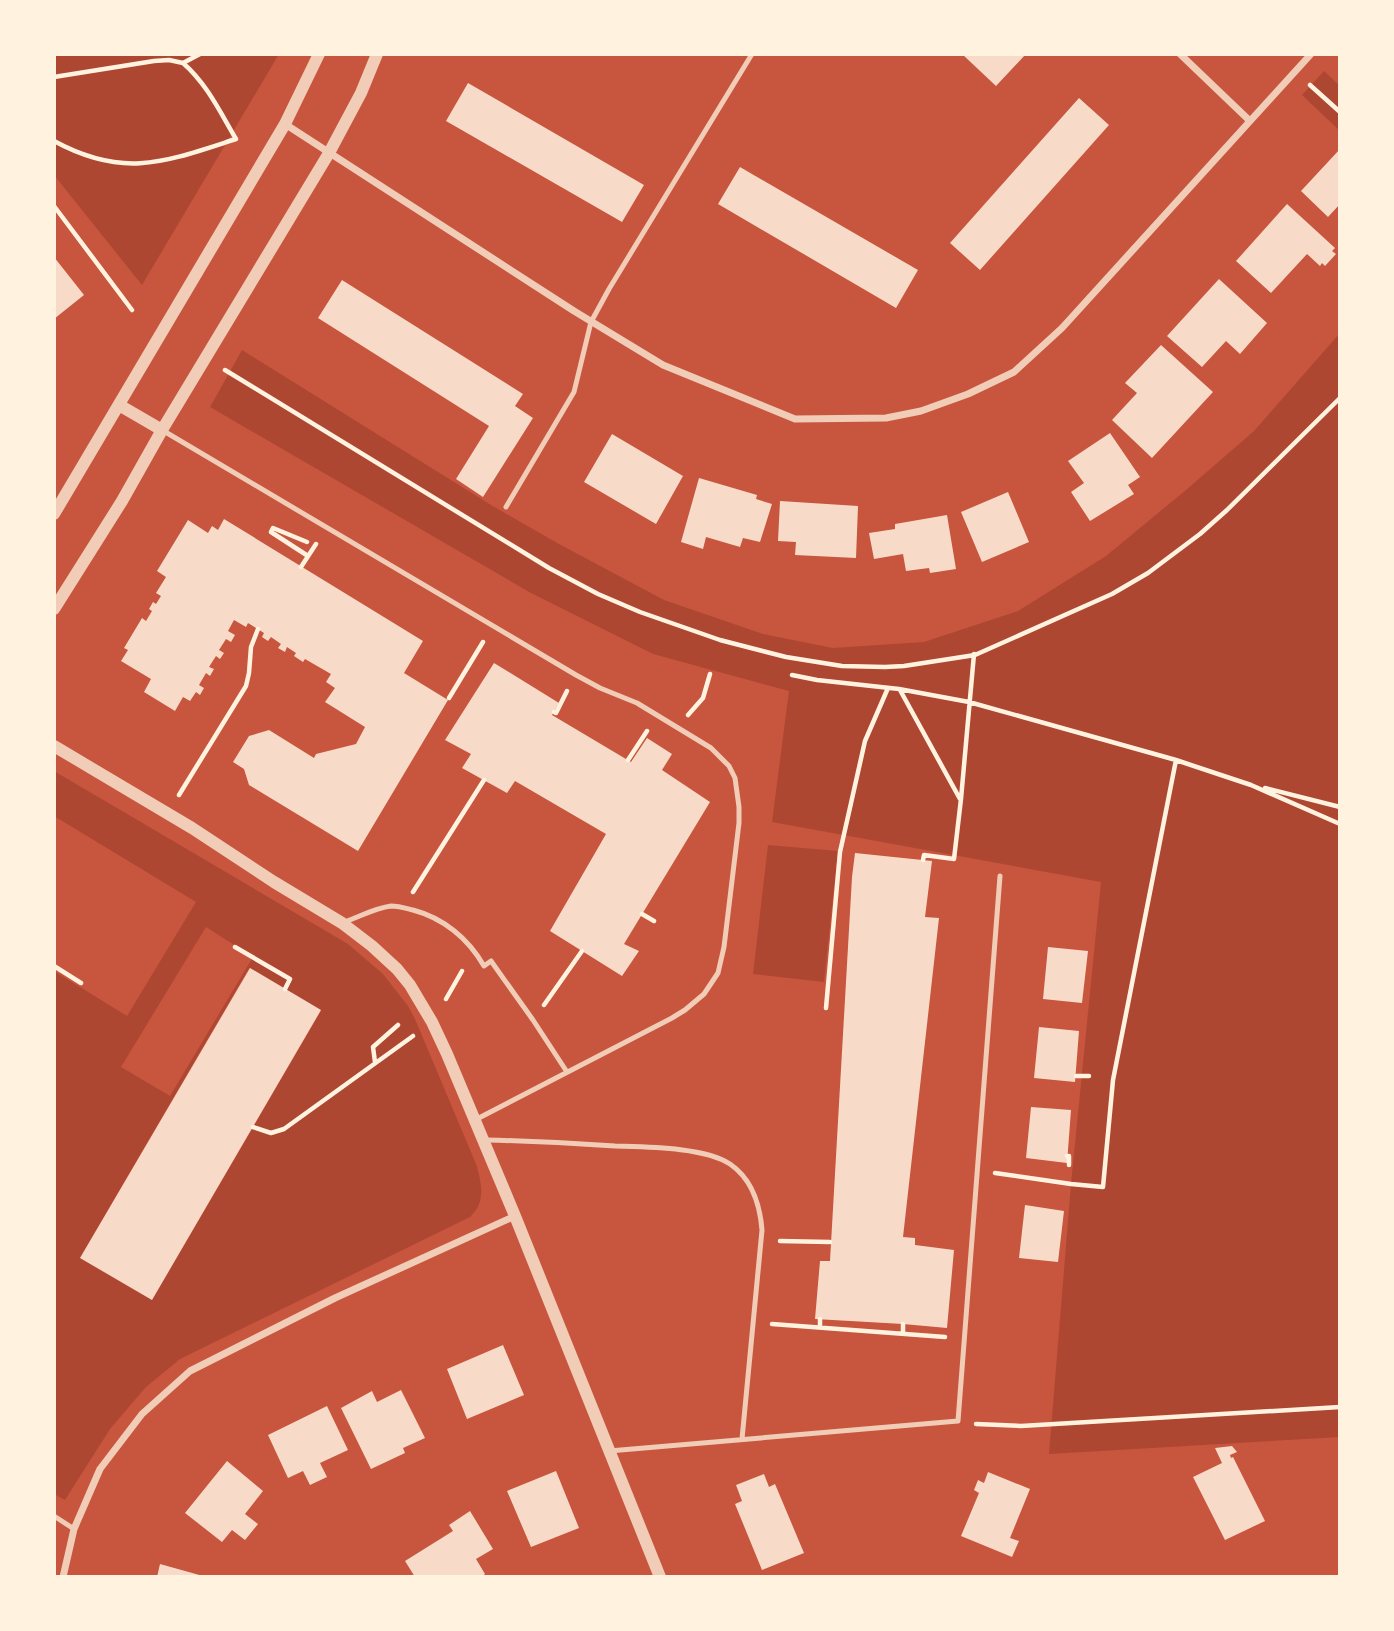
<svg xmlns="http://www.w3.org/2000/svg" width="1394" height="1631" viewBox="0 0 1394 1631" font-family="Commissioner,sans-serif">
<rect width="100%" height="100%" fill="#c8553d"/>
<!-- green -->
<path fill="#ae4732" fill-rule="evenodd" d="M54 54H279L142 285 54 175Z
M1324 71 1340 86V131L1302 95Z
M1340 333V1437L1049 1454 1071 1184 1101 882 772 822 789 691 653 654 531 593 210 407 242 350 491 505 559 544 664 600 763 634 833 648 924 642 1018 611 1106 556 1186 490 1254 431Z
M54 771 348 944 383 974 408 1006 415 1019 476 1164C482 1183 486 1203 470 1217L180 1359 146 1387 110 1429 65 1500 54 1494V971L127 1016 196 902 54 816ZM206 927 253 957 170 1096 121 1067ZM249 968 321 1011 152 1300 80 1258Z
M768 845 838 851 824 982 753 974Z"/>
<!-- building -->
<path fill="#f7dbc8" d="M962 54H1026L996 86Z
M468 83 644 185 622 222 446 121Z
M1079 98 1109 125 980 270 950 243Z
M1340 149V204L1328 217 1301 191Z
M740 167 918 270 896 308 718 204Z
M1287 204 1335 248 1332 251 1336 254 1325 266 1322 263 1320 266 1307 254 1271 293 1236 261Z
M54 257 84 295 54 319Z
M1219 279 1267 323 1240 354 1226 341 1202 367 1167 336Z
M342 280 523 394 515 406 533 418 483 497 456 479 489 426 318 318Z
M1161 345 1213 392 1152 458 1112 420 1137 393 1125 383Z
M1110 433 1140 477 1128 485 1134 494 1090 521 1071 492 1084 483 1068 461Z
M612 434 683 476 656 524 584 482Z
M699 478 757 495 756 499 772 504 760 542 743 538 740 547 706 537 703 549 681 542Z
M1008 492 1029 542 982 562 961 512Z
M780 501 858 506 856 558 795 555 796 542 778 541Z
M947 515 956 569 930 573 929 568 906 571 903 554 874 559 869 533 895 529V524Z
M224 519 423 641 404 673 448 700 358 851 249 785 244 769 233 762 249 736 269 730 314 758 316 754 356 744 365 727 325 702 335 688 326 682 331 674 305 659 303 662 294 656 296 653 287 647 285 652 278 648 281 644 271 637 268 641 262 637 264 633 248 623 246 627 234 620 228 631 235 635 231 642 226 639 219 650 224 653 220 659 216 656 209 667 214 669 210 676 206 673 199 685 204 688 200 695 196 692 190 701 183 697 175 711 144 692 151 679 121 661 128 650 124 648 142 618 146 621 152 611 149 609 153 602 156 604 161 596 156 593 166 577 157 571 188 520 208 533 212 526 218 530Z
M494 663 559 703 552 715 631 762 647 738 672 754 662 770 710 802 624 944 639 951 622 976 550 931 606 834 515 781 507 793 462 768 471 754 445 740Z
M855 853 932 861 925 917 939 918 903 1237 915 1238V1245L954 1250 947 1328 903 1324 815 1319 820 1261H830L852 877Z
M1048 947 1088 951 1082 1003 1043 999Z
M250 968 321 1010 152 1300 80 1258Z
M1039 1027 1079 1031 1075 1082 1034 1078Z
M1031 1107 1071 1110 1067 1163 1026 1158Z
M1025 1205 1064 1211 1058 1262 1019 1258Z
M503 1345 524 1395 467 1419 447 1369Z
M401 1390 425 1438 403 1448 405 1453 371 1469 341 1408 372 1391 377 1402Z
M327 1406 348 1450 320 1463 327 1477 310 1485 303 1471 288 1478 268 1435Z
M1232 1446 1237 1452 1230 1455 1231 1458 1233 1457 1265 1521 1225 1540 1193 1477 1222 1463 1215 1448Z
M227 1461 263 1491 245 1514 258 1524 245 1540 232 1530 222 1542 185 1513Z
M556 1471 579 1528 531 1547 507 1491Z
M988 1472 1030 1489 1010 1538 1019 1541 1012 1557 961 1536 979 1493 974 1490 978 1480 984 1483Z
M764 1474 769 1487 775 1484 804 1553 762 1570 735 1504 742 1501 736 1485Z
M470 1511 493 1549 476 1559 485 1574 481 1577H415L405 1561 453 1531 449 1525Z
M160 1564 203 1576V1577H157Z"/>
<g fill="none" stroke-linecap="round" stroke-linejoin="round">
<!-- path -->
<path stroke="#fff3e0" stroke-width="4.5" d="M54 77 154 61 169 60 183 63 200 54
M1310 85 1340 112
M54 141C124 179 165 162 236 139 220 112 207 84 183 63
M54 206 132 310
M225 370 549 568 598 594 640 612 720 640 786 657 842 666 885 667 904 666 975 655 1112 594 1148 573 1200 534 1227 510 1340 398
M307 542 273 528 271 532 308 556
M301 567 316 544
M792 675 817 680 899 689 969 702 1176 760 1251 785 1340 824
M900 690 960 799
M449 698 483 642
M554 712 556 713 567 691
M688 715 703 698 710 674
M628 760 647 731
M1265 788 1340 807
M179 795 246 686 249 673 251 647 258 629
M923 860 924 855 954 859 961 799 974 654
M413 892 484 780
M642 914 654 921
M235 947 290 979 285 989
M54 966 81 983
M446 999 462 971
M544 1005 582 951
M826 1008 840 852 865 741 888 688
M375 1062 373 1047 398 1025
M1076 1076H1089
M253 1127 271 1133 284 1129 413 1036
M1067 1156H1069V1165
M995 1173 1071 1184 1103 1187 1113 1080 1176 760
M780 1241 830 1242
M772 1324 945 1337
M903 1324V1333
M820 1327V1319
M976 1424 1021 1426 1340 1407"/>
<!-- service -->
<path stroke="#f1ccb7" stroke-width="5" d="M162 430 576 675 600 688 637 703 711 748 729 766 735 778 739 807V823L724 947 718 973 704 994 685 1010 672 1018 475 1120
M506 507 574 392 591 322 609 289 752 54
M344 922C359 917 375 908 391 906 398 906 405 908 413 910 443 918 468 938 484 966L491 961 533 1020 567 1072
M486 1140C529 1141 572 1143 615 1146 646 1147 705 1147 730 1164 752 1179 760 1205 762 1230L742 1439
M609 1451 958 1421 1000 876
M54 1516 74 1529"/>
<!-- minor -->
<path stroke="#f1ccb7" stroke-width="7" d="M1180 54 1250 121
M285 124 574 311 663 365 795 419 886 418 921 411 968 394 1014 372 1062 328 1311 54
M63 1577 74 1529 100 1469 142 1414 190 1371 335 1298 515 1216"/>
<!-- tertiary -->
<path stroke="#f1ccb7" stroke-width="12" d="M119 405 162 430
M54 514 285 124 319 54
M54 609 122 501 162 430 329 153 361 93 377 54
M54 746 192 828 274 882 342 923 372 946 397 969 410 985 432 1022 447 1054 515 1216 660 1577"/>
</g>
<!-- border -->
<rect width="1394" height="1631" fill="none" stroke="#fff3e0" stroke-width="112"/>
</svg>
